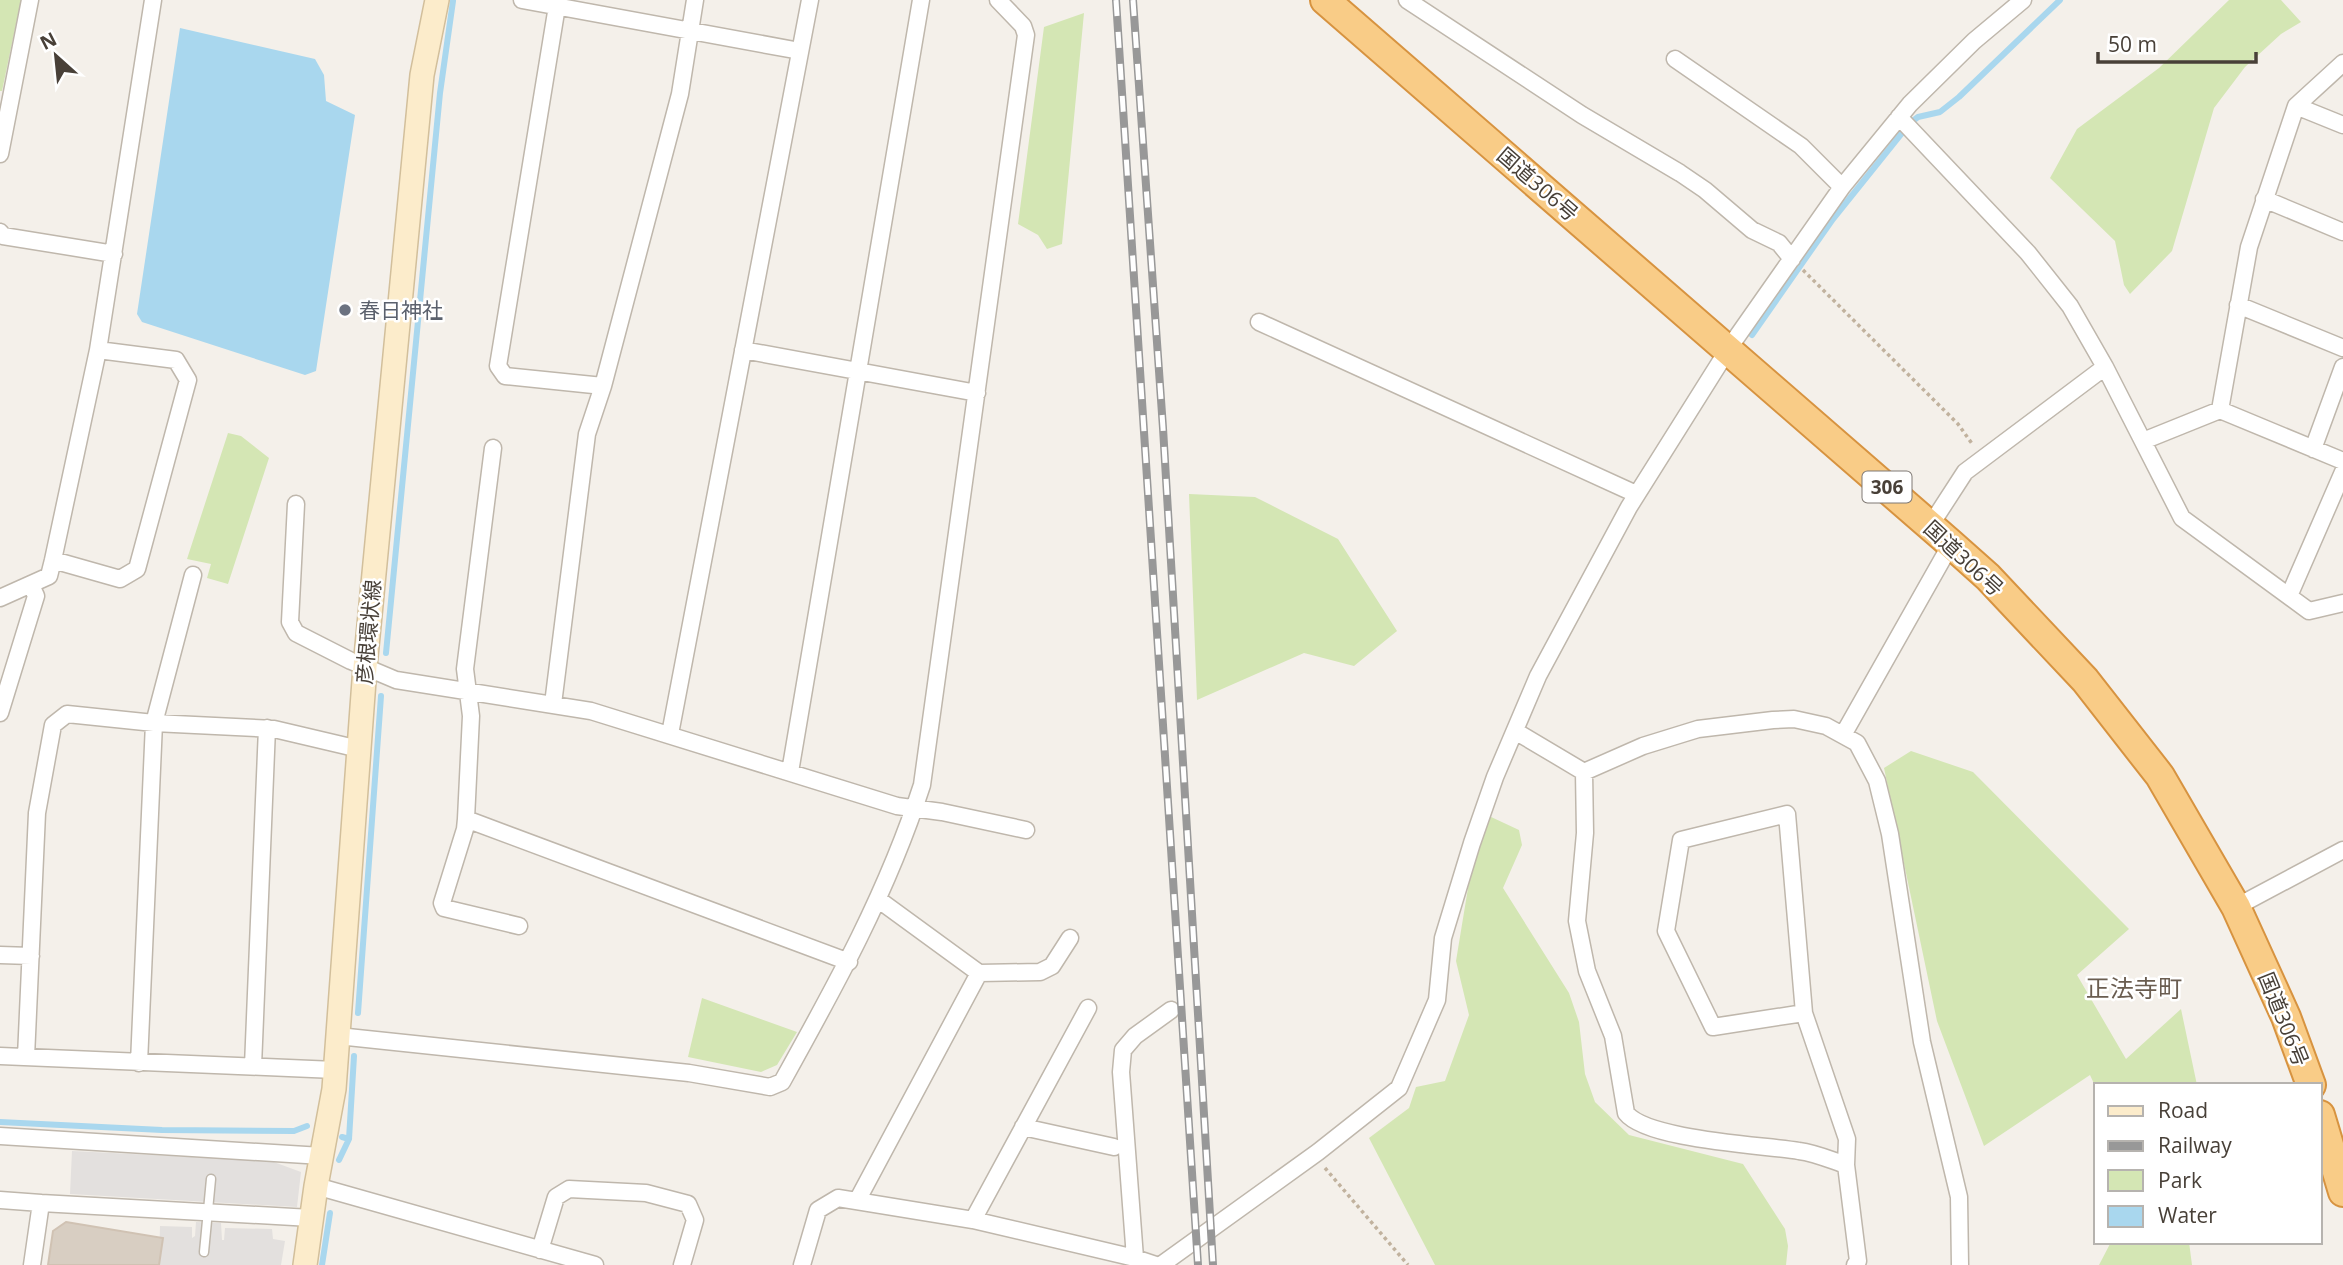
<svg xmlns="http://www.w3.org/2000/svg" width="2343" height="1265" viewBox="0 0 2343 1265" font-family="'Open Sans','Noto Sans JP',sans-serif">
<rect width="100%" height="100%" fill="#f4f0ea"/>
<!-- green -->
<path fill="#d4e6b4" d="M0 0H21L2 91H0Z
M2229 0H2281L2301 22 2281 34 2245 67 2214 108 2172 251 2130 294 2124 285 2115 241 2050 178 2077 129 2159 68Z
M1084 13 1062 244 1047 249 1038 235 1018 224 1044 27Z
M228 433 241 436 269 458 228 584 207 578 211 564 187 559Z
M1189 494 1255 497 1338 539 1397 631 1354 666 1304 653 1197 700Z
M1911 751 1973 772 2129 929 2077 975 2126 1059 2181 1009 2197 1085H2096V1088L2090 1075 1984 1146 1937 1021 1884 768Z
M1489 816 1519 830 1522 845 1503 888 1569 993 1579 1022 1585 1074 1595 1102 1629 1135 1743 1164 1785 1229 1788 1246 1786 1265H1435L1369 1138 1409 1108 1416 1087 1445 1081 1469 1015 1456 961 1469 882Z
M702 998 797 1032 777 1065 761 1072 688 1057Z
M2111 1242H2189L2192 1265H2099Z"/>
<!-- parking -->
<path fill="#e3e0de" d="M72 1151 271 1161 301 1172 297 1207 70 1194Z
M196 1222 221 1223 222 1240H224L225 1228 272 1229 273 1239 285 1241 281 1265H159L160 1226 192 1227V1238L195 1236Z"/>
<!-- water -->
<path fill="#a9d7ee" d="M180 28 315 59 324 75 326 101 355 115 316 371 305 375 142 322 137 314Z"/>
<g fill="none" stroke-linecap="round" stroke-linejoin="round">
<!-- stream -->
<path stroke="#a9d7ee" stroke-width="6" d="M1752 335 1833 219 1910 123 1918 117 1940 112 1959 97 2060 0
M386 653 440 93 453 1
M358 1013 381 696
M0 1122 162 1130 294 1131 307 1126
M342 1137 349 1139 354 1056
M339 1160 349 1139
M322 1265 330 1213"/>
</g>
<!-- building -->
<path fill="#d8cec2" stroke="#d0c2b3" stroke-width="2" d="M66 1222 163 1238 159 1265H48L53 1231Z"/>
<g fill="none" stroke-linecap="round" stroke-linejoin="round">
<defs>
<path id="service" d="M204 1252 211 1179"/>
<path id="minor" d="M522 0 800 51
M1407 0 1582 115 1680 173 1705 190 1752 230 1779 243 1792 259
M1675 59 1801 146 1842 187
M2296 106 2343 125
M1899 117 2028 253 2070 306 2105 367
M0 154 30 0
M2264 199 2343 232
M0 232 3 236 114 254
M2238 305 2343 348
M1259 322 1636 494
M743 350 977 393
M603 386 680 94 695 0
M2220 410 2249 247 2296 106 2343 63
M2143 441 2220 410 2343 461
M493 448 465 669 471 716 466 819 849 962
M2313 449 2343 367
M296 504 290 622 296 633 351 661 396 680 591 711 897 806 942 812 1026 830
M1930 526 1965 472 2105 367 2182 518 2309 611 2343 603
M53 560 120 579 137 569 188 380 176 360 98 350
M2289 596 2343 472
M0 598 49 576 53 560 98 350 153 0
M553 704 587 434 603 386 505 376 498 366 558 0
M0 713 36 596 31 585
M1515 731 1584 772
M670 734 810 0
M1843 735 1951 544
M790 772 921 0
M1584 772 1643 746 1698 729 1773 720 1794 719 1826 726 1857 743 1877 781 1890 834 1922 1042 1959 1197 1960 1265
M1584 772 1585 833 1577 921 1587 971 1613 1036 1626 1113C1647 1140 1763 1145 1799 1151 1815 1153 1831 1160 1846 1165L1858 1261 1855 1265
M466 819 465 829 442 903 444 908 519 926
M2236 907 2343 850
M0 955 31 956
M979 973 1040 972 1052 966 1070 938
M1804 1013 1713 1027 1666 931 1681 840 1787 814 1804 1013 1847 1139 1846 1165
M338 1036 689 1073 770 1087 782 1082C837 983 887 893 922 785L1026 35 1023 26 998 0
M0 1056 335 1070
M26 1057 37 813 53 725 67 714 154 723 274 729 359 749
M139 1063 154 723 193 575
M253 1066 267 728
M1023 1127 1114 1147
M0 1136 322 1156
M316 1186 595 1265
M0 1200 41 1203 32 1265
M857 1201 979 973 879 900
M41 1203 311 1218
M973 1220 1088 1008
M540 1250 556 1197 569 1189 646 1193 688 1204 695 1220 682 1265
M1135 1258 1121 1072 1123 1050 1135 1036 1171 1010
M802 1265 818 1210 838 1198 973 1220 1135 1258 1156 1265
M1161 1265 1318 1152 1399 1088 1437 1000 1443 938 1472 843 1495 777 1538 676 1629 507 1729 348 1842 187 1910 104 1974 41 2023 0"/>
<path id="secondary" d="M305 1265 316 1186 334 1089 365 667 422 75 437 0"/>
<path id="trunk" d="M1325 0 1951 544 1988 577 2085 680 2160 776 2236 907 2286 1017 2311 1085
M2320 1115 2343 1192"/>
</defs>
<!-- service casing -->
<use href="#service" stroke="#bfb7ac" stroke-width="11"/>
<!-- minor casing -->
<use href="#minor" stroke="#bfb7ac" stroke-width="19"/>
<!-- secondary casing -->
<use href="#secondary" stroke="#d2bf9b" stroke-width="26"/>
<!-- trunk casing -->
<use href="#trunk" stroke="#d79340" stroke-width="32"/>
<!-- path -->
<path stroke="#c1b29e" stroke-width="3.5" stroke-dasharray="3.5 3.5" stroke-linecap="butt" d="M1803 270 1958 424 1973 445
M1325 1168 1408 1265"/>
<!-- service -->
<use href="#service" stroke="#fff" stroke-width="8"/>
<!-- minor -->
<use href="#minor" stroke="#fff" stroke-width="16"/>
<!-- secondary -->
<use href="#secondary" stroke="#fceccb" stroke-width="23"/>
<!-- trunk -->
<use href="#trunk" stroke="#f9cc87" stroke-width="28"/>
<defs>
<path id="rail" d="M1116 0 1198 1265
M1133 0 1163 428 1213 1265"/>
</defs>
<!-- rail casing -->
<use href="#rail" stroke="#989898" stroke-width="8"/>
<!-- rail -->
<use href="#rail" stroke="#fff" stroke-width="5" stroke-dasharray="16" stroke-linecap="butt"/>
</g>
<!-- markers -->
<circle fill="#6b7280" stroke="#fff" stroke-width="2.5" cx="345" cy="310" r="7"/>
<g text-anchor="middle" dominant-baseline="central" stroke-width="5" stroke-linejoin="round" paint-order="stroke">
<!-- shield labels -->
<rect fill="#fff" stroke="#7f7974" stroke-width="2" x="1862.5" y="471.5" width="49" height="31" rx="5"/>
<g font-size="19" font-weight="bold" fill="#484038">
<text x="1887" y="487">306</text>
</g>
<!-- street labels -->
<g font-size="21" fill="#484038" stroke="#fff">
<text transform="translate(1538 184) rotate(41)">国道306号</text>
<text transform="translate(1964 558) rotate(43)">国道306号</text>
<text transform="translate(368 632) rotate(-85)">彦根環状線</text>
<text transform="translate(2284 1019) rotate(68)">国道306号</text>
</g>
<!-- worship labels -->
<g font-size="21" fill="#5b616d" stroke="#fff" text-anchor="start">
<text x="359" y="310">春日神社</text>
</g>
<!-- quarter labels -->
<g font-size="24" fill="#6a5d50" stroke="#fff">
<text x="2134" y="987">正法寺町</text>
</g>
</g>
<!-- legend -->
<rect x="2094" y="1083" width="228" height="161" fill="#ffffff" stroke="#b6b3af" stroke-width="2"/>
<rect x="2108" y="1106" width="35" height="10" fill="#fceccb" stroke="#b6b3af" stroke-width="2"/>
<text x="2158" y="1118" font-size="21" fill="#484038">Road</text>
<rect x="2108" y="1141" width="35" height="10" fill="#989898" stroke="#b6b3af" stroke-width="2"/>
<text x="2158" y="1153" font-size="21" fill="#484038">Railway</text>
<rect x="2108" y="1170" width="35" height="21" fill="#d4e6b4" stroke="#b6b3af" stroke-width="2"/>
<text x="2158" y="1188" font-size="21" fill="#484038">Park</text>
<rect x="2108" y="1206" width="35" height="21" fill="#a9d7ee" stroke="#b6b3af" stroke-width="2"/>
<text x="2158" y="1223" font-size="21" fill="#484038">Water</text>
<!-- north arrow -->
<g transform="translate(56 56) rotate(333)" stroke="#ffffff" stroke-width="5" paint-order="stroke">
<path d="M0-5L12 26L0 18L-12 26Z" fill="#484038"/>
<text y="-10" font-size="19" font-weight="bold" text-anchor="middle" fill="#484038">N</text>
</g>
<!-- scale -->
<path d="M2098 52v10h158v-10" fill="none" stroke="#484038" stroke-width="3.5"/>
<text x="2108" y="52" font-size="21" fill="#484038" stroke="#ffffff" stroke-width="5" paint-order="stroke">50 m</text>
</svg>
